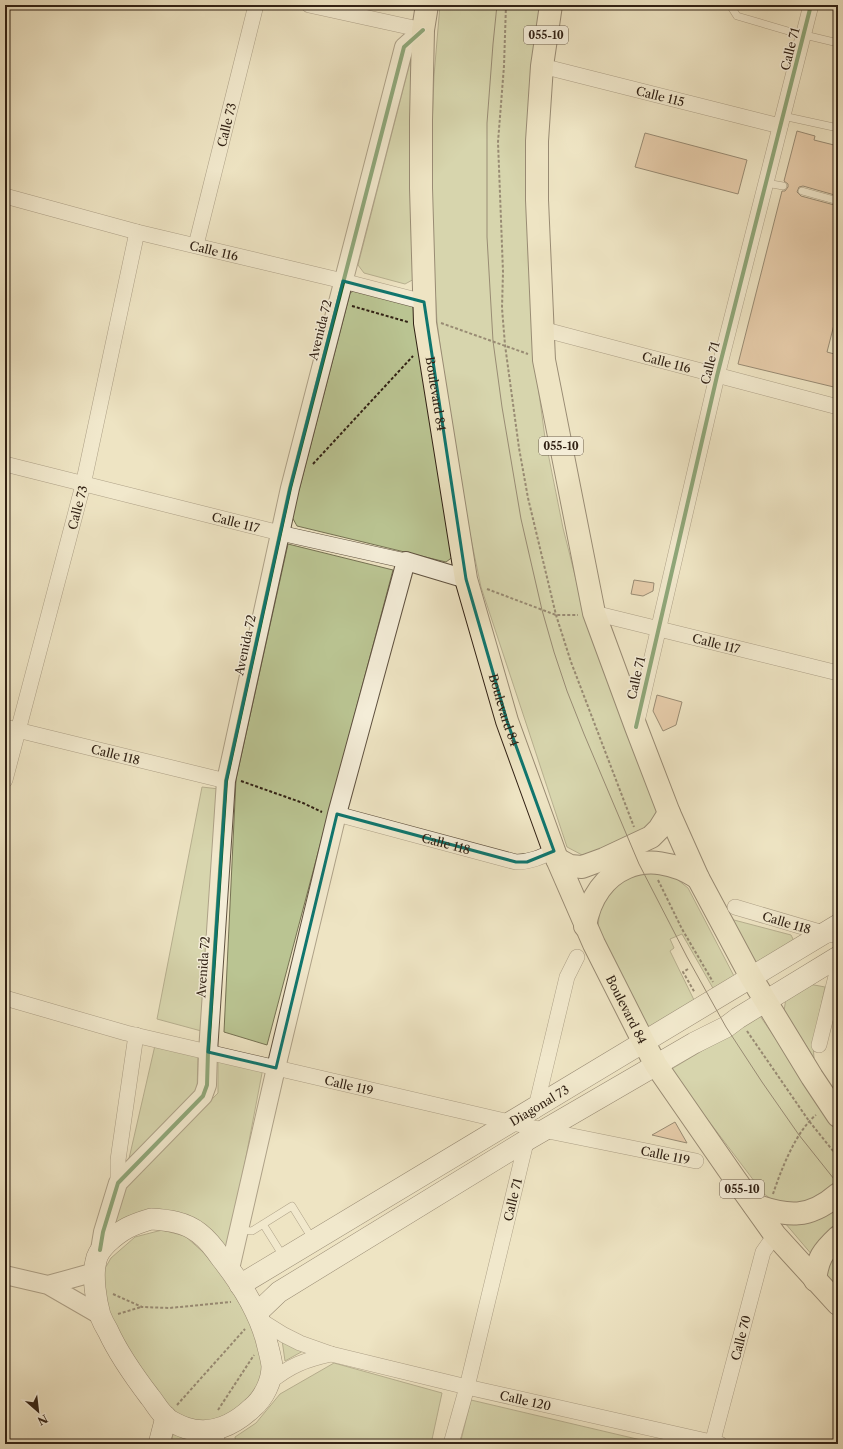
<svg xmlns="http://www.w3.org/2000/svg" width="843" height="1449" viewBox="0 0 843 1449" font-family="'Libre Caslon Text',serif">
<rect width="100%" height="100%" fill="#eee4c3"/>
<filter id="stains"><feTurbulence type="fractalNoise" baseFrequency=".005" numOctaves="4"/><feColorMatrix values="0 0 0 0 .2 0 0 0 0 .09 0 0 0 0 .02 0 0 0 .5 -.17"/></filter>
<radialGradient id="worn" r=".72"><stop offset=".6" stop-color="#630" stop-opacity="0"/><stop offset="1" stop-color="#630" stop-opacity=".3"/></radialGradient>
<!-- green -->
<path fill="#bac492" stroke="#767253" d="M440 5H541L534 356 545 438 563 528 585 615 660 811 652 827 584 856 567 847 481 587 454 457 437 321 432 238 431 154 434 76Z
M415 43 418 277 405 284 364 273 358 265Z
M357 289 411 303 418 311 454 556 446 562 297 526 292 517 350 293Z
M288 544 393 570 267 1045 224 1032 236 779Z
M202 787 219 789 205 1032 157 1019Z
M636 872 672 875 688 888 735 978 714 990 682 934 670 939 674 948 670 951 695 1002 646 1031 598 929 600 905 617 882Z
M724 909 734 920 791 935 794 941 767 964 754 962Z
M809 984 825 987 813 1044 814 1058 784 1011 786 998Z
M760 1016 806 1083 838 1125V1182L834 1188 807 1203H777L764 1194 670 1070Z
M156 1041 198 1054 197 1093 128 1163Z
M218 1055 263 1068 228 1251 205 1229 111 1228 126 1187 218 1093Z
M838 1207V1229L813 1256 785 1223Z
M162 1230 185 1236 204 1253 223 1276 251 1323 263 1365 260 1383 241 1410 210 1423 189 1419 172 1410 126 1350 96 1284 111 1258 135 1237Z
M838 1242V1288L825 1274Z
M281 1333 312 1346 285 1361Z
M334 1363 442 1393 431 1444H236L235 1437 256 1423 280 1394Z
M471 1400 658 1444H460Z
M175 1433 191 1438 190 1442 185 1444H171L173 1434Z"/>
<!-- building -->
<path fill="#dcb08c" stroke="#312114" d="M797 131 815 136 814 140 838 146V196L803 186 799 187 797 192 801 196 838 206V309L827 352 838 355V388L738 364 782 191H785L788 187V184L784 181Z
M645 133 747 160 738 194 635 167Z
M634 580 654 583 653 591 643 596 631 594Z
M657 695 682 702 676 725 663 731 653 711Z
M675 1122 687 1143 652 1135Z"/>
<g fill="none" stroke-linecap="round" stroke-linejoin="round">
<defs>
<path id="service" d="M730 5 737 16 788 31 838 43
M783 116 838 128
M766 183 783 186
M802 191 838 201
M263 1224 283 1256
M239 1230 252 1231 292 1206 313 1240"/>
<g id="minor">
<path d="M309 5 423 30"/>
<path id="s1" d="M542 66 780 126"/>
<path id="s2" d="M5 196 137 232 343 281 424 302"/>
<path id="s3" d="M196 245 256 5"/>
<path id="s4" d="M542 329 838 407"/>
<path id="s5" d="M5 464 280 533 406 561"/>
<path id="s6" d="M594 613 838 673"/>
<path d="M636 726 717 376 811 5"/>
<path id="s7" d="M5 727 226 781"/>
<path id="s8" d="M5 780 83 485 137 232"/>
<path id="s9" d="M337 814 516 862C530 862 541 857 554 851"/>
<path id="s10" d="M735 907 830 935"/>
<path id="s11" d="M5 998 126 1033 543 1130 696 1161"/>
<path d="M819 1045 838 968"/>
<path d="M535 1111 567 977 577 957"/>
<path d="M118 1183V1160L136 1035"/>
<path id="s12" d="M260 1320 284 1335 300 1343 331 1354 467 1387 720 1444"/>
<path d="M270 1382C291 1365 305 1360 331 1354"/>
<path d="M214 1430 218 1444"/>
<path id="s13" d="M451 1444 467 1387 528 1134"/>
<path id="s14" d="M712 1444 763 1252 775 1235"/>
</g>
<path id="tertiary" d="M100 1250 103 1232 118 1183 203 1096 207 1085 208 1052 226 781 290 488 404 47 423 30
M230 1269 276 1068 337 814 406 561 466 579
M5 1275 48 1285 100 1315
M48 1285 95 1272"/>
<g id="secondary">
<path d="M151 1219C168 1220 185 1222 199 1233 208 1240 215 1249 221 1258 241 1283 257 1308 266 1339 268 1348 271 1357 272 1366 272 1381 264 1398 252 1408 234 1425 211 1436 186 1428 180 1426 169 1421 165 1416 159 1411 155 1403 150 1397 134 1376 119 1355 108 1331 105 1326 102 1320 100 1315 96 1301 92 1275 96 1261 97 1254 102 1248 107 1243 122 1229 131 1225 151 1219Z"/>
<path id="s15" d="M240 1285 838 925"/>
<path d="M257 1313 279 1292 527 1140 694 1043 726 1027 738 1018 838 957"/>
<path d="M159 1444 166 1417"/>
</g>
<g id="trunk">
<path id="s16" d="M427 5 423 30 421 120V188L425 323 466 579 507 721 557 859 594 944 643 1041 656 1065 735 1179 775 1235 838 1304"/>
<path d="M551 5 542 66 537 141V200L544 360 594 613 636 727 669 813 698 878 751 977 812 1077 838 1116"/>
<path d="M557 859 570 866 582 867 604 859 651 837 659 829 669 813"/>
<path d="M585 926C595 867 648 845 698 878"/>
<path d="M754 1205C788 1217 809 1219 838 1194"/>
<path d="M815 1280C818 1258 822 1252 838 1237"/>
</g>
</defs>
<!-- service casing -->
<use href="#service" stroke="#605240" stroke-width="8"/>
<!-- minor casing -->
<use href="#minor" stroke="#605240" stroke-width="16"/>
<!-- tertiary casing -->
<use href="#tertiary" stroke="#605240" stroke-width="20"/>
<!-- secondary casing -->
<use href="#secondary" stroke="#312114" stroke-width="22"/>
<!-- trunk casing -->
<use href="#trunk" stroke="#312114" stroke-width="24"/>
<!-- path -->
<path stroke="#312114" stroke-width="2" stroke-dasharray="3 2" stroke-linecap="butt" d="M506 5 504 66 498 142 503 272 502 308 505 345 519 448 528 498 556 615 571 662 634 827
M352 306 408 322
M441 323 528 354
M313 464 413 356
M487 589 556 615H578
M241 781 303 803 322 812
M658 880 682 929 713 982
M688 969 683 972 695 993
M747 1031 809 1121 838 1157
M773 1194C781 1170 796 1131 816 1115
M113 1294 142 1307 169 1308 231 1302
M118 1314 141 1307
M177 1405 245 1329
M218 1410 254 1355"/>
<!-- service -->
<use href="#service" stroke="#f4edd8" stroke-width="7"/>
<!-- minor -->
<use href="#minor" stroke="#f4edd8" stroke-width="15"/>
<!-- tertiary -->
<use href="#tertiary" stroke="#f4edd8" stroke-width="18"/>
<!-- secondary -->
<use href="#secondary" stroke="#f4edd8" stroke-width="21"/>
<!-- trunk -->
<use href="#trunk" stroke="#eee4c3" stroke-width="22"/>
<!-- tram -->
<path stroke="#312114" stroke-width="1" d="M497 5 493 44 487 123V237L493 341 502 407 521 519 542 610 554 652 567 691 584 734 639 864 687 957 726 1027 762 1082 799 1135 838 1184"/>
<defs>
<path id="cycleway" d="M636 727 717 376 811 5
M100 1250 103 1232 118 1183 203 1096 207 1085 208 1052 226 781 290 488 404 47 423 30"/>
</defs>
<!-- cycleway casing -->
<use href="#cycleway" stroke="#f4edd8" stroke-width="6"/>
<!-- cycleway -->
<use href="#cycleway" stroke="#1b5e20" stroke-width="4"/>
</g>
<!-- marked area -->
<path d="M0 0H843V1449H0ZM343 281 424 302 466 579 507 721 554 851 527 862H516L337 814 276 1068 208 1052 226 781 290 488Z" fill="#eee4c3" fill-opacity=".55" fill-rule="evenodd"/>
<path fill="none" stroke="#0f766e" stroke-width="3" stroke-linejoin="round" d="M343 281 424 302 466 579 507 721 554 851 527 862H516L337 814 276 1068 208 1052 226 781 290 488Z"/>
<g text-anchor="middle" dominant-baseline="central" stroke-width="3" stroke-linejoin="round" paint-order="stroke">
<!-- shield labels -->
<g fill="#f4edd8" stroke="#6c5e4f" stroke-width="1">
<rect x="524" y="26" width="44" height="18" rx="3"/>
<rect x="539" y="437" width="44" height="18" rx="3"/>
<rect x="720" y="1180" width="44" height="18" rx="3"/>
</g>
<g font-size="11" font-weight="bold" fill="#312114">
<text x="546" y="35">055-10</text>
<text x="561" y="446">055-10</text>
<text x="742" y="1189">055-10</text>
</g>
<!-- street labels -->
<g font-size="12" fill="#312114" stroke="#f4edd8">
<text transform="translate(790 49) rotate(-76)">Calle 71</text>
<text stroke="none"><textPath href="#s1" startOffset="122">Calle 115</textPath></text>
<text stroke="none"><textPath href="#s3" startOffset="124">Calle 73</textPath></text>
<text stroke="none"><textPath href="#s2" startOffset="216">Calle 116</textPath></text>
<text transform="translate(320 330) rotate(-76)">Avenida 72</text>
<text stroke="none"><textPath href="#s4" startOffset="129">Calle 116</textPath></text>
<text transform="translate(710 363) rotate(-76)">Calle 71</text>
<text stroke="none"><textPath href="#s16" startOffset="390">Boulevard 84</textPath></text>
<text stroke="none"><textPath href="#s8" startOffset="282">Calle 73</textPath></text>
<text stroke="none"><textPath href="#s5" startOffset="238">Calle 117</textPath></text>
<text stroke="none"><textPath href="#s6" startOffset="126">Calle 117</textPath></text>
<text transform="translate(245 645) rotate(-78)">Avenida 72</text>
<text transform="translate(636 678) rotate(-77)">Calle 71</text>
<text stroke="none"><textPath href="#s16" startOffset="714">Boulevard 84</textPath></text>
<text stroke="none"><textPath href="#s7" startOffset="114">Calle 118</textPath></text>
<text stroke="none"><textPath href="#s9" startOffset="113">Calle 118</textPath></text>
<text stroke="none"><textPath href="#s10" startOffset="54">Calle 118</textPath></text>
<text transform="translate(203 967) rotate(-86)">Avenida 72</text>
<text stroke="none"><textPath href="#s16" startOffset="1038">Boulevard 84</textPath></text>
<text stroke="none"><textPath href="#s11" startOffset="355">Calle 119</textPath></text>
<text stroke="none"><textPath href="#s15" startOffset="349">Diagonal 73</textPath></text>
<text stroke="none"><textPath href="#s11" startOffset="679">Calle 119</textPath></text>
<text stroke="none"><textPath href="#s13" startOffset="252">Calle 71</textPath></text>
<text stroke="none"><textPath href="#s14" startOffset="110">Calle 70</textPath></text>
<text stroke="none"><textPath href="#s12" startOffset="279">Calle 120</textPath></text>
</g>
</g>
<!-- margin -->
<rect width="843" height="1449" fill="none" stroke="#eee4c3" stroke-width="20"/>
<rect x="6" y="6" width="831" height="1437" fill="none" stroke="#312114" stroke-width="2"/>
<rect x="10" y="10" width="823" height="1429" fill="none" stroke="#312114"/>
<!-- north arrow -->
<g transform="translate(38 1411) rotate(152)" stroke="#f4edd8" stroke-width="3" paint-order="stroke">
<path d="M0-3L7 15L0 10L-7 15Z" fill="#312114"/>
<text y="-6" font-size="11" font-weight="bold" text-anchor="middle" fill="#312114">N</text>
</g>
<rect width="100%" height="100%" filter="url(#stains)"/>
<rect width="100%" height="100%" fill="url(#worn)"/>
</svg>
